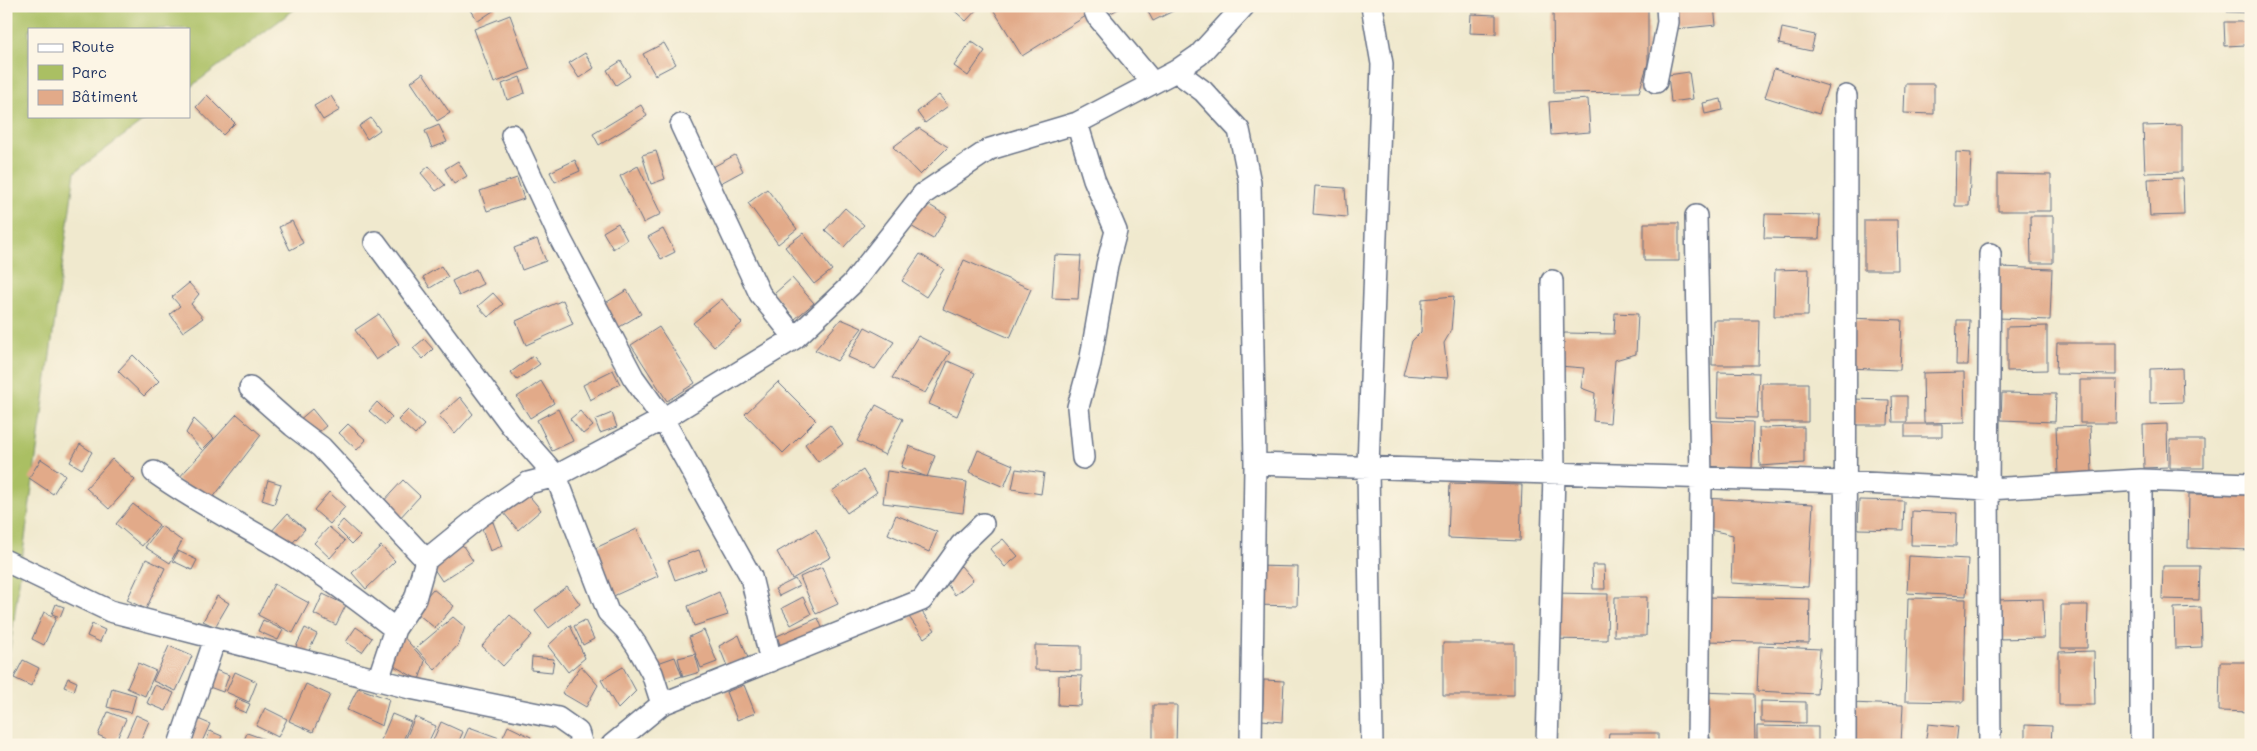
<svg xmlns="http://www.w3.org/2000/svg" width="2257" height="751" viewBox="0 0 2257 751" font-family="Mali,sans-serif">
<rect width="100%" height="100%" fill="#fcf5e5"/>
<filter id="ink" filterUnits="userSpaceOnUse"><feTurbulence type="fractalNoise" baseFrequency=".02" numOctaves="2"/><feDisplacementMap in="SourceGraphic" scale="10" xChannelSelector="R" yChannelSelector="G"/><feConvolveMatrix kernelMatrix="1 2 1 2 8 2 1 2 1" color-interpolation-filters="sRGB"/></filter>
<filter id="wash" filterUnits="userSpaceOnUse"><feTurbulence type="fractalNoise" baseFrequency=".0096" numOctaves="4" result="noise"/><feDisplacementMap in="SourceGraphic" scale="20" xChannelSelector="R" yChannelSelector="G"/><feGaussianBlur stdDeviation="1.12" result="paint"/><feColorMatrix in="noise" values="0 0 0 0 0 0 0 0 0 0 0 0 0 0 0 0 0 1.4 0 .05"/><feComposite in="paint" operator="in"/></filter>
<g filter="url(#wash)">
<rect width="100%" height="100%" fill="#f0e9ce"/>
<!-- green -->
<path fill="#aabf63" stroke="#627760" d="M6 6H299L189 88V29H29V116H150L75 172 6 678Z"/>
<g id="blocks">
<!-- building -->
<path fill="#e2aa89" d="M476 6H495L496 9 478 21 471 10Z
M949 6H980L966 21Z
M991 6H1079L1086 16 1022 56Z
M1102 6H1124L1107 15Z
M1145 6H1175L1177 9 1153 21Z
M1553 6H1648V63L1639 92 1554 93Z
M1673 6H1714L1716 25 1676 29Z
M2227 6H2251V13L2227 12Z
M1471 14 1496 15V34L1470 33Z
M510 15 530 69 494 83 474 29Z
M2224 22H2245L2246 45 2225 46Z
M1782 28 1815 35 1811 51 1779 44Z
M971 41 985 51 968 76 954 66Z
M664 43 676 64 655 75 643 54Z
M585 53 594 68 579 78 569 63Z
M621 61 630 76 616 85 607 70Z
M1774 69 1828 86 1819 114 1765 97Z
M1689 72 1693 99 1671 102 1668 75Z
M423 73 450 113 437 121 411 82Z
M520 77 525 93 507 100 502 84Z
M1905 84H1934V114L1904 113Z
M207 95 235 123 223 135 196 107Z
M939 95 948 106 925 123 917 112Z
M331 96 340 110 323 120 314 106Z
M1588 99 1590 132 1551 135 1549 102Z
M1721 99 1723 110 1705 114 1703 103Z
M641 105 647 116 599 145 593 134Z
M371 118 380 130 367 139 359 126Z
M439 125 447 142 432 148 425 131Z
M2182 125V172L2145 173 2143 126Z
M919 128 948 147 920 175 893 147Z
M656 151 665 179 651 184 642 155Z
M1956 152 1971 153 1969 206H1955Z
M735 155 743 171 719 184 711 168Z
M575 160 580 171 555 182 550 172Z
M458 161 467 176 454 184 445 169Z
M429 166 445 185 436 191 421 173Z
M638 166 661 214 643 223 620 176Z
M1998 174 2051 175V211H1998Z
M517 178 524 199 487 211 480 191Z
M2183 178 2184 215 2150 216 2148 179Z
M1315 186 1345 188 1347 217 1313 214Z
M767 189 797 229 778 244 748 203Z
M923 201 947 216 933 239 909 225Z
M845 208 864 225 844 247 825 230Z
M1765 214 1820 215 1819 239 1764 238Z
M2030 216H2053V263H2031Z
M1864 220H1897L1898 270H1864Z
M292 221 303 243 290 250 279 227Z
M618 223 627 240 613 249 603 232Z
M1644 223H1679V261H1644Z
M663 229 675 252 661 259 648 237Z
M803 233 832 270 814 284 785 247Z
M537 239 546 261 522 270 514 248Z
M920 254 944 269 926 297 902 281Z
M1055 255 1081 256 1078 299 1052 298Z
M964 260 1031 289 1010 338 943 309Z
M441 266 448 277 430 288 423 277Z
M2000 267 2052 269 2050 320 1998 318Z
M476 269 483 284 459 296 452 281Z
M1809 269 1808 316H1774L1775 270Z
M792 278 814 303 795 319 774 294Z
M189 283 199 294 191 304 203 318 183 332 170 314 180 306 172 297Z
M627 290 641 314 616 329 602 305Z
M493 293 503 304 488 317 478 306Z
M1454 296 1451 331 1444 343 1448 378 1403 375 1412 341 1421 332 1422 299Z
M722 299 742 323 714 347 693 323Z
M563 300 573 324 526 345 516 321Z
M1615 313 1638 314 1636 354 1615 360 1610 423 1593 421 1595 393 1581 388 1584 368 1547 365 1549 341 1565 333 1614 334Z
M379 314 399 344 376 360 355 330Z
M1848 318 1902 320 1900 370 1846 368Z
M841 319 862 328 837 361 815 350Z
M1713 320H1759L1758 365H1712Z
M1957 320H1970L1968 365H1956Z
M2047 326V370L2007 371V327Z
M659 327 695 383 667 401 631 345Z
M865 327 894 342 875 369 848 357Z
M918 336 950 352 925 393 892 378Z
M424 339 433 349 423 359 413 348Z
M2057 343H2116V375L2056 374Z
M133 355 159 381 144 396 118 371Z
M533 356 540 364 517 380 511 372Z
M948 361 975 373 957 416 929 404Z
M2182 368 2183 402 2150 403V369Z
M613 370 620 384 590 400 583 385Z
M1718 372 1759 373 1757 418 1717 417Z
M1964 372 1965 422 1924 423 1923 373Z
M2080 380H2117L2116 423H2080Z
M541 381 554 403 530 418 517 397Z
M778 382 816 420 783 453 745 414Z
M1762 383H1808V422H1762Z
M2002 393 2056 394 2055 422 2001 420Z
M1892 396H1907V422H1893Z
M460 397 473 414 455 434 439 416Z
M1852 399 1889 400 1888 425H1852Z
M377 402 392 417 385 425 369 411Z
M876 405 903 419 885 455 857 441Z
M312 409 326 426 312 438 298 421Z
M558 409 573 441 552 451 537 420Z
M408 410 424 425 415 435 398 420Z
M580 411 593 426 583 434 570 419Z
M612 413 617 427 600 433 595 420Z
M237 414 261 435 209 503 177 480Z
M194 419 214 438 202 450 186 433Z
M1695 420 1753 422 1752 468 1694 467Z
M348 424 366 440 357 450 339 433Z
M1905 424H1942V437H1905Z
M2167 424 2168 467 2144 468 2143 425Z
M830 425 843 444 818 462 805 444Z
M2090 426 2092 472 2058 474 2056 427Z
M1804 427V463L1760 466 1759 428Z
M2170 440H2204V468H2170Z
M80 444 92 452 82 469 70 462Z
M909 446 935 456 927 477 901 467Z
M978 450 1013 465 1004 487 969 472Z
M41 459 65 475 53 494 29 478Z
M112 459 135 480 109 509 86 488Z
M1016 469 1044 473 1041 494 1012 489Z
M863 470 877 492 847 513 832 491Z
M887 471 967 482 963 513 883 503Z
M268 480 281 484 274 504 262 500Z
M403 480 420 496 398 520 381 504Z
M1450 483 1522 485 1520 541 1448 538Z
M329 492 345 507 330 524 314 510Z
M526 492 541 510 518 530 503 512Z
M2189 494 2251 495V550L2188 548Z
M1703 498 1813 504 1808 587 1731 583 1733 535 1701 528Z
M1859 500 1904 501 1903 530 1858 529Z
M133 504 159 525 142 546 116 524Z
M1912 511 1957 513 1956 546 1911 545Z
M287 514 305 529 287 549 270 533Z
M896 515 937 532 929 552 888 534Z
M343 520 360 536 352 544 336 528Z
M493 522 502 546 490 551 481 526Z
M161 526 182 541 170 563 145 547Z
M329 527 345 541 330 558 314 543Z
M637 529 658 576 609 598 589 551Z
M816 529 831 557 792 579 777 552Z
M1003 539 1018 556 1005 567 990 549Z
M459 540 473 561 442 581 428 560Z
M381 546 395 561 366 589 352 573Z
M699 550 706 569 675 580 668 561Z
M178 551 197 560 192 570 173 561Z
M1909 556 1968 559 1966 596 1907 593Z
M146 559 165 568 146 609 127 600Z
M1592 565H1604L1605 589H1593Z
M961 566 973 580 955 595 944 580Z
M1255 566 1298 567 1297 606 1254 605Z
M2163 566H2200L2199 600 2162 599Z
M822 567 838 604 816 614 800 577Z
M795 579 799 586 779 596 775 589Z
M274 584 309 603 293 633 258 615Z
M567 586 580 604 549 628 535 610Z
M433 589 454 606 435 628 414 611Z
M719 592 728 615 694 626 688 606Z
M1551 593 1608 594 1607 640 1549 639Z
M323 594 346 605 336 625 314 614Z
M217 596 229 603 215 627 203 621Z
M803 597 811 614 791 625 782 608Z
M1615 597H1647L1646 636H1614Z
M1706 597 1810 599 1809 643 1705 641Z
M1908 598 1966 599 1964 702 1905 701Z
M2043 599 2044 638 1997 639 1996 600Z
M56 604 64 607 60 617 52 614Z
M2061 605H2088L2087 648H2061Z
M2201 607 2202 647 2175 648 2174 608Z
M920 609 935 630 924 638 909 617Z
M44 612 56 618 44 645 32 639Z
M510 615 532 635 503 666 482 646Z
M453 617 465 627 459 644 435 670 416 648Z
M818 618 824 632 782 650 777 636Z
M263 620 283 630 278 640 258 631Z
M585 620 594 639 583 645 574 626Z
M92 624 105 630 100 642 87 636Z
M570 625 585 658 568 672 548 646Z
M356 627 372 638 362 652 346 642Z
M305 628 317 634 305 659 293 653Z
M704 630 717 662 701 668 689 637Z
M402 635 425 661 419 680 387 662Z
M739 635 748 658 727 666 719 646Z
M1443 643H1514V695H1443Z
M1035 645 1081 646V671L1035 670Z
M169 646 192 656 176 691 153 681Z
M1759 646 1820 649 1817 694 1757 691Z
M2094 651 2095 705H2059V652Z
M695 654 700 672 683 677 678 658Z
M532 657 554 659 552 672 531 670Z
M675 657 682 676 658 684 652 665Z
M23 660 39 668 31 686 14 678Z
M2220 662H2251V712L2219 711Z
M138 663 156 671 145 696 127 688Z
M581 666 598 685 586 707 562 693Z
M207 667 229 675 223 692 201 684Z
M623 667 636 691 618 709 601 680Z
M235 672 257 682 249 702 226 692Z
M1059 675 1082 676 1081 706 1058 705Z
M68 678 77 682 74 691 64 687Z
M1264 680 1284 681 1282 722 1262 720Z
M306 684 330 695 313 732 289 721Z
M155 685 174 693 166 711 147 703Z
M744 685 755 713 737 720 726 692Z
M112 688 136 695 131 713 107 707Z
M358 688 389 699 382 726 347 710Z
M1702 692 1754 694 1755 745H1712L1704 714Z
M238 699 250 704 246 713 234 708Z
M1761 701 1806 702V723L1761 722Z
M1850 703 1903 705 1901 743 1848 740Z
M1153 705H1177L1176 745H1153Z
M265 708 287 719 278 737 256 726Z
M108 712 126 719 115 743 98 735Z
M392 714 411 722 401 745H379Z
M136 715 149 721 139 745H123Z
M415 717 436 726 427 745H403Z
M198 719 210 724 201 744 189 739Z
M441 722 463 732 457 745H431Z
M1928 724 1958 727 1956 745H1925Z
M2025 725 2052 726 2051 745H2025Z
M508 726 531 737 527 745H520L503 737Z
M1757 726 1818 727V745H1757Z
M469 727 502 739 500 745H461Z
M210 731 222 736 218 745H205Z
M247 733 264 739 262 745H242Z
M1609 733H1658V745H1608Z
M1505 742V745H1474V743Z"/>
</g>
</g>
<g filter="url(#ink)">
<use href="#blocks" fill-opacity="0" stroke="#667085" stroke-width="1"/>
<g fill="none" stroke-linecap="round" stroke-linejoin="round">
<defs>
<path id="minor" d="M1093 6 1097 16 1153 83
M1372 6 1382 64 1368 467 1372 745
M1176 71 1203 91 1239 130 1250 183 1255 464 1251 745
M1656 82 1668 22 1667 6
M1077 123 1094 179 1116 231 1107 265 1090 363 1078 407 1083 458
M681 125 760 294 795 338
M512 135 561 240 633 377 663 419 751 577 771 661
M1696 216 1701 479 1698 745
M375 242 511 425 556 476 608 612 626 630 637 646 652 673 662 704
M1990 254 1988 489 1990 745
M250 388 293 426 321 447 426 560
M1255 464 1844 482 1988 489 2141 480 2251 484
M154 472C198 504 247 527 292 555 329 578 362 603 395 629
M2141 480V745
M6 561 110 611 410 688 558 718 578 732 582 745
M378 680 395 629 415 599 426 560 479 517 528 483 556 476 663 419 795 338 852 284 923 194 990 149 1077 123 1176 71 1199 55 1244 6
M179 745 215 639
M612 745 662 704 922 600 961 545 983 524
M1547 745 1554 473 1552 281
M1845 745 1846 96"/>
</defs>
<!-- minor casing -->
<use href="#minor" stroke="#667085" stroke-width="24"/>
<!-- minor -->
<use href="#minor" stroke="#fff" stroke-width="21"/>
</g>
</g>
<!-- margin -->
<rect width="2257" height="751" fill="none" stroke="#fcf5e5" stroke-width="25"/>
<!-- legend -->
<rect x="28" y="28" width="162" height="90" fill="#fcf5e5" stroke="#a2a6af"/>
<rect x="38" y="44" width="25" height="8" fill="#ffffff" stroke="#a2a6af"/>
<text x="72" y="52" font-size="15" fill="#1b2f5e">Route</text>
<rect x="38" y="65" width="25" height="15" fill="#aabf63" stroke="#a2a6af"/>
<text x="72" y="78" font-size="15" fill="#1b2f5e">Parc</text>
<rect x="38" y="90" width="25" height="15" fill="#e2aa89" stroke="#a2a6af"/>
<text x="72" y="102" font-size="15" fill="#1b2f5e">Bâtiment</text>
</svg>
